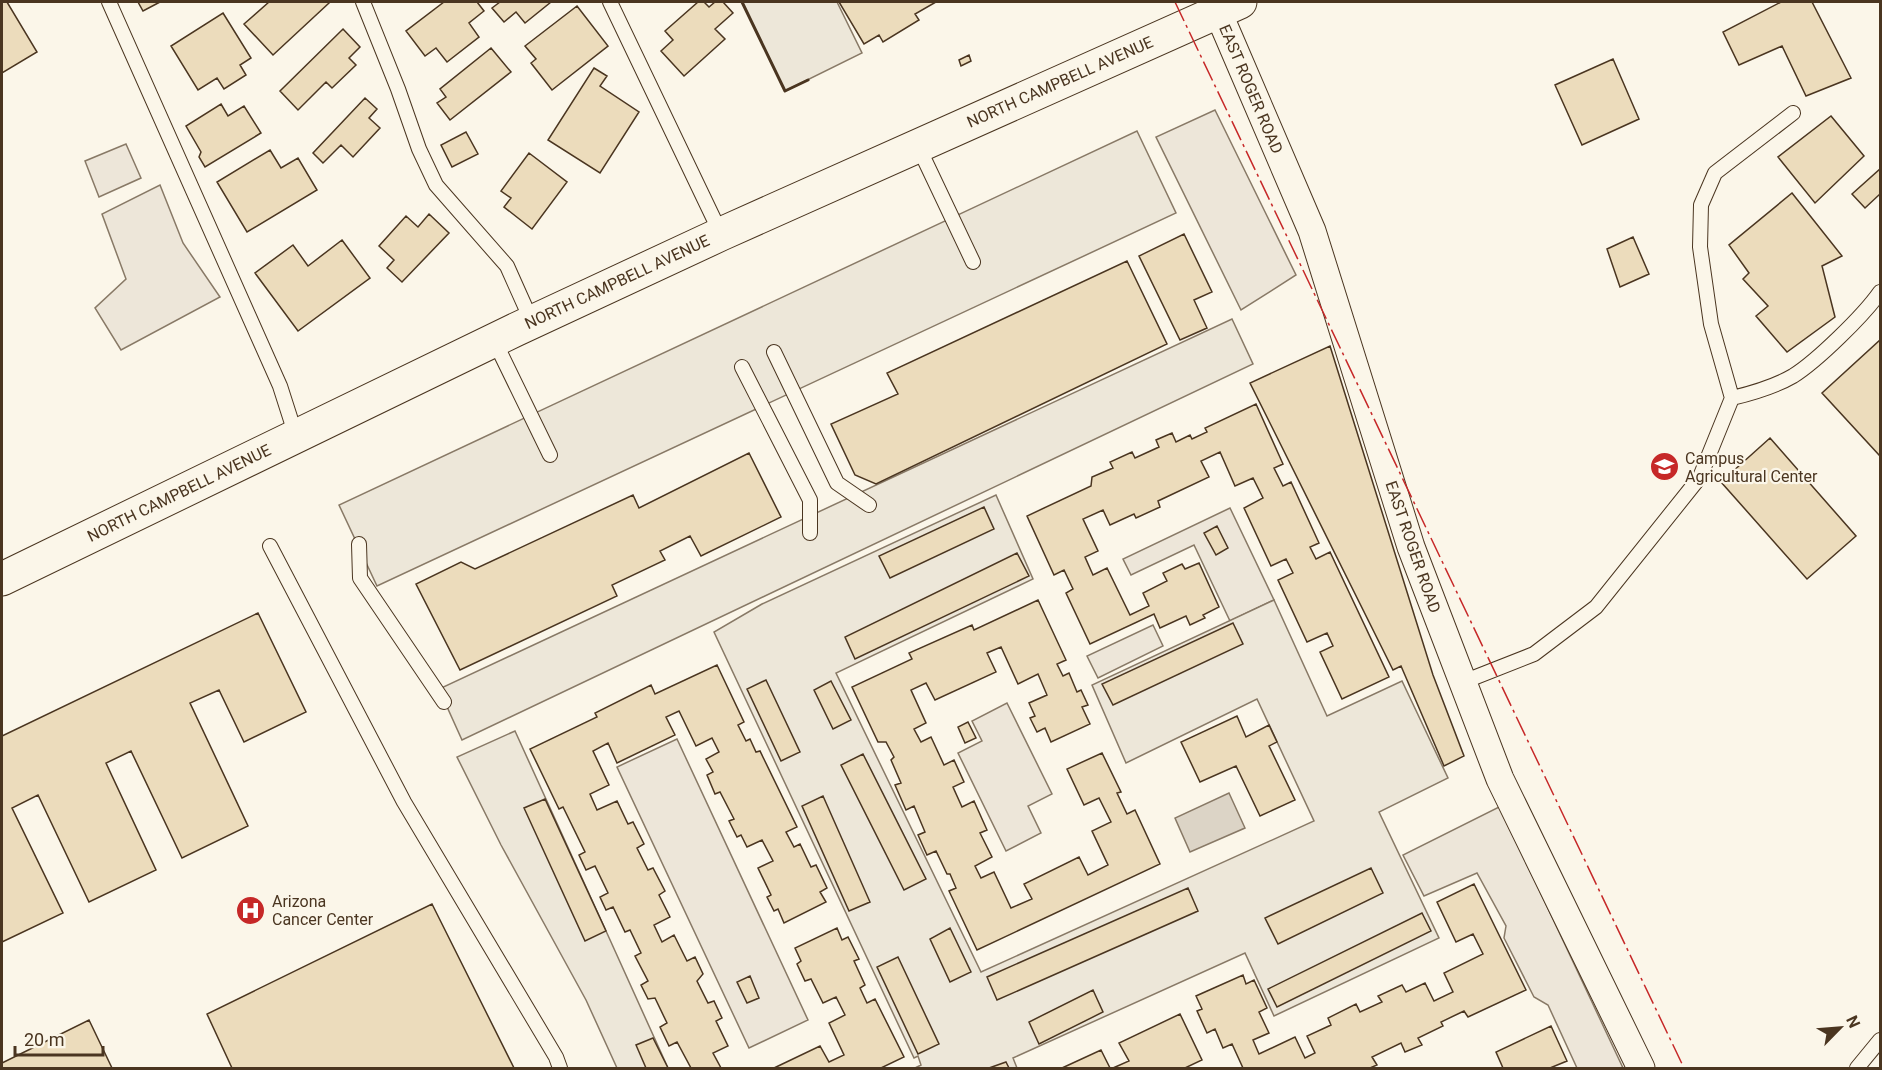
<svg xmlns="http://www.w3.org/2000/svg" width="1882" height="1070" viewBox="0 0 1882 1070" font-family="Roboto,sans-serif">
<rect width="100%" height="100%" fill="#fbf6e9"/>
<!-- green -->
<path fill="#ede6d9" stroke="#887966" stroke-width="1.5" d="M1215 110 1296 275 1241 310 1156 137Z
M126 144 141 178 99 197 85 161Z
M160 185 183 243 220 297 121 350 95 308 126 279 102 214Z
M1230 508 1274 600 1230 621 1194 545 1131 575 1123 559Z
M1153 625 1163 646 1098 678 1087 656Z
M1007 703 1052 794 1028 806 1041 833 1006 851 958 753 982 741 972 721Z
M677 739 808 1020 749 1048 617 767Z
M1501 806 1505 817 1623 1068H1577L1548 1005 1534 997 1504 938 1506 926 1477 873 1424 896 1403 855Z"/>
<!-- parking -->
<path fill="#ede7d9" stroke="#887966" stroke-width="1.5" d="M742 2H837L862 53 785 91Z
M1137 131 1176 213 377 586 339 505Z
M1232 319 1253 364 462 740 439 689Z
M996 495 1033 579 836 673 981 972 1314 821 1257 699 1126 763 1092 685 1274 600 1327 716 1402 681 1448 778 1379 812 1439 938 1274 1016 1245 953 1013 1058 1017 1068H915L921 1065 918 1056 914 1058 714 632 762 604Z
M515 731 606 931 668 1068H617L586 1000 501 845 457 757Z"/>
<!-- water -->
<path fill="#dcd4c6" stroke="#887966" stroke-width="1.5" d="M1229 793 1245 828 1190 852 1175 818Z"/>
<!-- building -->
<path fill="#ecdcbc" stroke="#4a3520" stroke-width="1.5" d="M2 2H7L37 52 2 73Z
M138 2H160L143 11Z
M269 2H328L329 3 273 55 244 24Z
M444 2H477L484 11 469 23 479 37 447 62 436 48 425 56 406 31Z
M500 2H551L525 23 516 12 504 22 492 8Z
M698 2H704L709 7 715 2H723L733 13 715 29 725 39 684 76 661 51 673 40 665 31Z
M839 2H936L915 14 919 20 883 42 879 35 864 44Z
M1781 2H1812L1851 78 1806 96 1782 46 1739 65 1723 32Z
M577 6 608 46 552 90 531 63 536 59 525 46Z
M223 13 251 58 240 65 246 75 224 89 217 78 198 90 171 46Z
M343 29 360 47 349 58 356 65 332 88 326 82 298 110 280 91Z
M491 48 511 72 450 120 437 103 446 97 440 89Z
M969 55 971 61 961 66 959 60Z
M1613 59 1639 119 1582 145 1555 85Z
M594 68 607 76 600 86 639 112 600 173 548 140Z
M365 98 377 109 369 118 380 128 353 157 341 145 323 163 313 153Z
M221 104 228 116 244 106 261 133 205 167 199 157 201 152 186 126Z
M1831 116 1864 156 1815 203 1778 157Z
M466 132 478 154 452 167 441 145Z
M270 150 281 168 298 158 317 190 247 232 217 182Z
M529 153 567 182 532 229 504 207 511 198 501 191Z
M1880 169V194L1865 208 1852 194Z
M1792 193 1842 256 1822 266 1835 317 1787 352 1756 316 1768 306 1743 279 1749 273 1729 245Z
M429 214 449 233 402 282 387 268 394 260 379 246 406 216 418 227Z
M1184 234 1212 292 1194 300 1207 328 1180 340 1139 256Z
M1633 237 1649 274 1620 287 1607 249Z
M342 240 370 278 298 331 255 273 293 245 308 266Z
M1127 261 1167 344 876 484 855 475 831 424 898 394 887 373Z
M1880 340V456L1822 393Z
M1330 346 1433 675 1464 756 1444 766 1401 666 1393 670 1250 383Z
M1256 404 1283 464 1274 468 1283 486 1291 482 1319 543 1310 547 1316 559 1330 552 1389 677 1342 699 1320 652 1333 646 1327 633 1307 642 1278 580 1293 573 1286 559 1271 566 1244 508 1263 498 1253 478 1235 486 1220 452 1201 461 1209 477 1158 501 1160 507 1136 518 1134 514 1110 525 1103 510 1083 519 1098 551 1085 557 1093 575 1107 568 1130 615 1149 606 1143 593 1167 581 1163 573 1182 564 1185 569 1199 563 1219 607 1203 615 1205 618 1190 625 1186 616 1160 628 1154 614 1090 644 1066 593 1073 589 1064 570 1054 575 1027 516 1091 486 1092 477 1113 468 1110 462 1132 452 1135 458 1159 447 1156 440 1172 433 1176 442 1190 435 1192 439 1207 432 1205 428Z
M1770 438 1856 536 1807 579 1721 482Z
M749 453 781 517 701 556 690 536 660 551 665 560 612 585 617 596 460 670 416 584 461 562 475 569 633 495 639 508Z
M984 507 994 529 890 578 879 556Z
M1217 526 1228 548 1216 555 1204 533Z
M1017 553 1029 576 855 659 845 637Z
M1038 600 1066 660 1057 664 1063 676 1069 673 1077 692 1081 690 1088 705 1082 707 1090 724 1051 742 1045 728 1037 732 1030 718 1035 716 1029 703 1047 695 1038 674 1018 684 1001 647 987 653 996 672 935 700 926 683 911 690 926 723 914 729 921 742 931 737 944 765 954 760 964 782 953 787 962 807 974 801 987 830 980 833 992 857 975 866 981 878 994 872 1011 908 1032 899 1024 884 1079 857 1088 875 1108 865 1092 831 1111 822 1099 798 1084 805 1067 769 1102 753 1121 792 1117 793 1127 814 1135 810 1160 864 977 950 949 891 956 888 950 874H947L936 851 927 855 918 835 925 832 914 806 906 810 895 785 901 783 891 760 894 757 886 742H878L852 687 912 659 909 653 972 625 974 630Z
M258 613 306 712 244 742 219 690 190 703 248 826 182 858 131 751 106 763 156 870 89 902 38 795 12 808 63 913 2 942V736Z
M1233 623 1243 644 1113 705 1102 684Z
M717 665 744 722 738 725 746 741 750 739 756 752 760 751 797 827 786 832 794 847 800 844 811 867 816 865 827 888 820 892 826 902 784 923 778 909 774 911 767 897 771 895 758 868 773 861 762 840 747 847 741 835 737 837 729 821 734 819 720 792 715 794 707 775 713 772 706 759 719 752 712 738 696 746 679 711 666 717 675 735 617 763 608 743 593 751 609 785 590 794 597 810 617 801 628 824 633 822 644 844 637 848 648 870 653 868 665 891 659 895 670 917 654 925 662 942 674 935 687 961 695 957 703 974 697 981 708 1003 714 1001 722 1018 716 1021 728 1046 713 1053 721 1068H691L677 1042 669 1046 660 1027 667 1023 655 998 648 999 641 985 648 981 635 956 641 953 630 930 625 932 613 907 606 910 600 897 608 893 595 866 586 870 579 855 585 852 563 807 559 809 530 749 597 717 595 713 651 685 655 694Z
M766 680 800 752 781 761 747 689Z
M831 681 851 720 833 729 814 690Z
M1237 716 1246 737 1269 725 1277 742 1269 746 1295 800 1260 816 1236 766 1200 782 1181 742Z
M968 722 976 738 965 743 958 727Z
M863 754 926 879 904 890 841 765Z
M823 796 870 902 849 911 802 806Z
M545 799 606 931 585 941 524 808Z
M1371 868 1383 893 1278 944 1265 918Z
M1474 884 1526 990 1468 1017 1464 1011 1441 1022 1443 1026 1418 1038 1422 1045 1405 1052 1401 1043 1372 1057 1377 1065 1370 1068H1243L1232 1044 1223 1048 1215 1029 1207 1033 1197 1011 1202 1009 1196 996 1243 975 1246 984 1254 980 1267 1008 1259 1012 1269 1033 1253 1040 1259 1054 1295 1037 1305 1058 1315 1053 1307 1036 1331 1025 1328 1018 1356 1004 1360 1012 1382 1002 1378 996 1402 985 1406 992 1425 983 1434 1001 1453 992 1444 973 1483 954 1473 934 1456 942 1437 902Z
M1188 888 1198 911 997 1000 987 977Z
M432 904 514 1068H232L207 1014Z
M1422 913 1431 931 1277 1007 1268 989Z
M837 928 842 940 848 937 859 959 854 961 865 985 860 988 867 1003 875 999 904 1057 881 1068H774L820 1046 829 1062 844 1055 829 1023 845 1015 836 997 823 1003 811 979 805 981 797 964 801 961 795 948Z
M950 928 971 972 950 982 930 939Z
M898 957 939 1044 918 1054 877 967Z
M750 976 759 998 747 1003 737 982Z
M1093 990 1103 1012 1039 1044 1029 1022Z
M1180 1014 1202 1060 1185 1068H1113L1129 1061 1119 1043Z
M89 1020 112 1068H2V1063Z
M1551 1026 1567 1061 1550 1068H1503L1496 1052Z
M653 1038 668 1068H646L636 1045Z
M1101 1050 1110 1068H1062Z
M1006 1062 1009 1068H989Z"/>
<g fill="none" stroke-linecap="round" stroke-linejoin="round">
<defs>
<path id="lane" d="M109 2 280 386 296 436
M363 2 398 89 419 149 436 185 507 266 532 322
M610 2 721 234
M918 146 973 262
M494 340 550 455
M774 352 837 483 869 505
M742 367 810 500V533
M1732 398C1753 393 1774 387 1793 376 1817 361 1864 315 1880 292
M359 544 360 578 444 702
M270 546 404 802 556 1057 560 1068
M1463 682 1534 654 1596 607 1700 477 1732 398 1711 324 1700 247 1701 205 1715 173 1793 113
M1857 1068 1880 1040"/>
<path id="street" d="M1218 12 1312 231 1411 547 1500 779 1641 1068"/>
<path id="primary" d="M2 579 515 330 721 234 1240 2"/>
</defs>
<!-- lane casing -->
<use href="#lane" stroke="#4a3520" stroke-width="16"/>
<!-- street casing -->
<use href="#street" stroke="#4a3520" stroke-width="29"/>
<!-- primary casing -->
<use href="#primary" stroke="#4a3520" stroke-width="35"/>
<!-- lane -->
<use href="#lane" stroke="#fbf6e9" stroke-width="14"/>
<!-- street -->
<use href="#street" stroke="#fbf6e9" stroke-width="27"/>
<!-- primary -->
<use href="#primary" stroke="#fbf6e9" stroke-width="33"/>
<!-- wall -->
<path stroke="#4a3520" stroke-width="3" d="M742 2 785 91 808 80"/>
<!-- power -->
<path stroke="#c62828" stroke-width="1.5" stroke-dasharray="21 4.5 3 4.5" stroke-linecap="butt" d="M1175 2 1684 1068"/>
</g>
<!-- icons -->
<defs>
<symbol id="university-disc" viewBox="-11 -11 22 22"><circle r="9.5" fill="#c62828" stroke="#fbf6e9"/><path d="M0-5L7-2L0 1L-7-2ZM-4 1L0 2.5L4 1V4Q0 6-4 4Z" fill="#fff"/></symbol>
<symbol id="hospital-disc" viewBox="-11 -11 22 22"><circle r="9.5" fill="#c62828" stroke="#fbf6e9"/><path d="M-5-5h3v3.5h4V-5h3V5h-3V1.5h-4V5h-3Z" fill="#fff"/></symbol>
</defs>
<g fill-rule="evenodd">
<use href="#university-disc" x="1648" y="450" width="33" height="33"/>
<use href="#hospital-disc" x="234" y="894" width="33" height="33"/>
</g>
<g text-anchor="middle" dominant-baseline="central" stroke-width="4.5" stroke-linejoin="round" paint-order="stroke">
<!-- street labels -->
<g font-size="16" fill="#4a3520" stroke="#fbf6e9">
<text transform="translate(1060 82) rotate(-24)">NORTH CAMPBELL AVENUE</text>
<text transform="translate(1251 89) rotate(67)">EAST ROGER ROAD</text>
<text transform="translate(617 282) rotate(-25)">NORTH CAMPBELL AVENUE</text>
<text transform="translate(179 493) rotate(-26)">NORTH CAMPBELL AVENUE</text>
<text transform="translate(1413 547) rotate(71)">EAST ROGER ROAD</text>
</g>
<!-- poi labels -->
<g font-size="16" fill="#4a3520" stroke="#fbf6e9" text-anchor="start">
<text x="1685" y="458">Campus<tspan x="1685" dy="18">Agricultural Center</tspan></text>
<text x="272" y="901">Arizona<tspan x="272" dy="18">Cancer Center</tspan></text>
</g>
</g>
<!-- border -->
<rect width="1882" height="1070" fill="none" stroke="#4a3520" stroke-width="6"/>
<!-- north arrow -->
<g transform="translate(1840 1028) rotate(65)" stroke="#fbf6e9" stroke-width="4.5" paint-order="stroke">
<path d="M0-4.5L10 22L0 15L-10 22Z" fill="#4a3520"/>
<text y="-9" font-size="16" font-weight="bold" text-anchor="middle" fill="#4a3520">N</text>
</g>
<!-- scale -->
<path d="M15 1046v9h88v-9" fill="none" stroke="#4a3520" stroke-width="3"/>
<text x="24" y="1046" font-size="18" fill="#4a3520" stroke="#fbf6e9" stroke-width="4.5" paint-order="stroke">20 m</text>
</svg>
